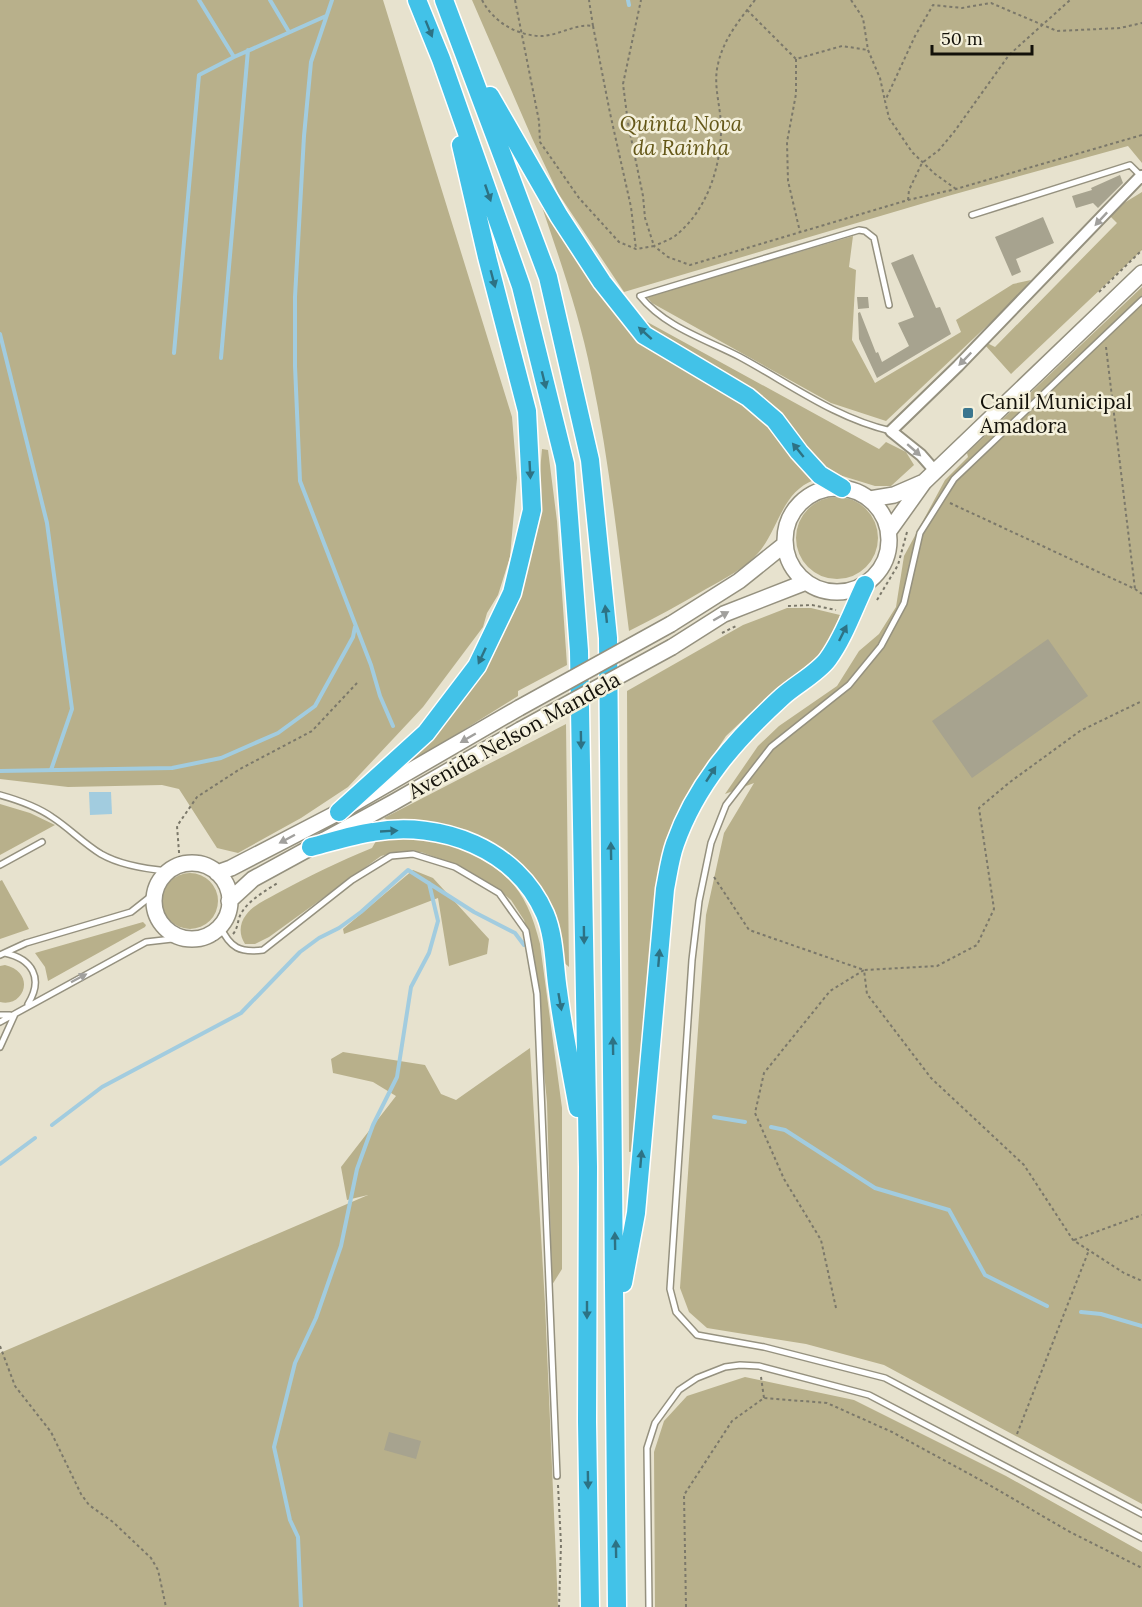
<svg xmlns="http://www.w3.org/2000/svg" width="1142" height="1607" viewBox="0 0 1142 1607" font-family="Lora,serif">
<rect width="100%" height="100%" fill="#e7e2ce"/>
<!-- green -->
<path fill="#b8b08b" d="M0 0H383L512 417 517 478 510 557 498 595 487 613 483 627 423 707 348 787 301 818 238 853 217 848 179 789 162 785 68 787 0 779Z
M472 0H1142V163L1128 146 948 196 624 292 558 193 532 138Z
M533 180 595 281 685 368 756 412 779 436 814 480C782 492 779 528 759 552 746 568 724 579 706 589 681 604 655 618 629 631 618 545 609 458 591 373 578 307 554 244 533 180Z
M1142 192V250L1011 374 985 345 987 343 995 347 1117 223 1110 216 1124 203Z
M853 236 849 267 856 270 852 340 875 383 961 332 956 320 1013 284 1031 280 1008 306 886 421 831 403 652 303 647 297Z
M1142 287V1504L884 1365 806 1344 707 1328 689 1312 680 1288 706 915 724 833 754 783 725 794 758 746 779 726 837 686 859 651 879 634 896 607 904 556 945 480 968 457 967 453Z
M640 318 879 449 886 442 906 452 914 465 891 486H875L823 470 778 415 652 337Z
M542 449 548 450 557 521 567 665 518 691V696L412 762 404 761 485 664 508 623 521 587 534 538Z
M796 538a41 41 0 1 1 82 0a41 41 0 1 1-82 0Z
M787 608H811L840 615 829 643 820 654 746 717 726 736 695 783 685 805 634 1151 629 1152 627 691 743 625Z
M566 724 569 967 561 960 542 896 464 832 440 823 391 822 384 818Z
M0 804 30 813 55 825 0 855Z
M388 838C403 838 420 838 435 840 448 843 461 849 474 855 515 876 529 900 540 944L562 1108V1269L552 1285 547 1102 531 943 524 920 511 900 496 887 443 860 421 852H396L381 856 269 937 255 944H245C239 935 239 924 246 915 253 905 266 900 276 894 309 876 338 862 372 848L376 841Z
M413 870 433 878 489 939 487 954 449 966 438 898 344 934 343 929Z
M162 901a28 28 0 1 1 56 0a28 28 0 1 1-56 0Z
M2 880 29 929 0 939V881Z
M143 922 146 925 145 927 48 981 45 967 35 953Z
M5 965C37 973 24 1008 0 1002V966Z
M530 1048 545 1304 558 1607H0V1353L368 1195 347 1200 341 1167 396 1096 373 1082 333 1073 331 1059 343 1052 425 1065 441 1094 456 1100Z
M745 1377 854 1400 1006 1476 1142 1552V1607H655L654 1452 664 1421 687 1396Z"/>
<!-- water -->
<path fill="#a2ccdf" d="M89 792H111L112 814 90 815Z"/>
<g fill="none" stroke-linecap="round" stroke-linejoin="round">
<!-- stream -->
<path stroke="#a2ccdf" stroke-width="4" d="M199 0 234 57 326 16
M270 0 289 32
M332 0 311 62 304 136 295 297V366L300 481 371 665 380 696 393 726
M628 0 629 5
M0 334 47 523 72 709 51 770
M174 353 199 75 234 57
M221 358 248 50
M0 771 172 768 221 758 278 733 315 706 353 637 355 627
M714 1117 745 1122
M52 1125 102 1087 241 1013 300 952 319 938 339 928 361 912 408 870 474 912 515 933 524 945
M771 1127 785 1130 875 1188 949 1210 985 1275 1047 1306
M0 1164 35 1138
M1081 1312 1101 1314 1142 1326
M301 1607 298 1537 290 1520 274 1447 295 1363 316 1318 341 1246 357 1169 373 1125 397 1077 411 987 429 953 438 921 429 883"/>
</g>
<!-- building -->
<path fill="#a7a38f" d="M1120 175 1123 183 1098 208 1093 203 1076 208 1072 196 1092 190 1091 188Z
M1043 217 1054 243 1016 259 1021 272 1012 276 995 237Z
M913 254 936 308 940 307 951 334 877 378 859 339 858 313 860 312 876 353 878 352 882 362 909 346 898 323 914 317 891 263Z
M857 297H868L869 308 858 309Z
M1048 639 1088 696 972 778 932 721Z
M389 1432 421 1441 416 1459 384 1450Z"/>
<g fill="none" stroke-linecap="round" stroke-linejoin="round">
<defs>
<path id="service" d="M972 215 1130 165 1141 176
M1142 300 954 479 920 533 904 603 881 646 849 685 771 747 726 805 711 843 699 901 692 960 670 1289 676 1312 697 1335 764 1347 885 1378 1142 1514
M889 305 874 238 865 231 859 230 640 296C665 327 705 339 740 357 790 384 835 418 891 431
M0 795C18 800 36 806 52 817 69 828 83 843 101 854 120 865 146 869 168 871
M0 865 42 842
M220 926C230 948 240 953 263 950L352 880 391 856 413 854 455 867 499 893 526 931 537 994 557 1476
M5 953C32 959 44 978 28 1004
M0 955 26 943 131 912 155 893
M0 1015H10
M0 1022 146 942 181 938
M0 1047 15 1014
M649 1607 647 1448 655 1423 679 1390 697 1378 725 1367 740 1365 759 1366 869 1395 1142 1538"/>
<path id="minor" d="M935 471 921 455 891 431 958 366 1141 176 1142 178"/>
<path id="secondary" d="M785 540a52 52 0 1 1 104 0a52 52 0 1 1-104 0Z
M870 499 894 495 924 482
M889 531 924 482 1142 273
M671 624 739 581 785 544
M672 647 724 614 806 582
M154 901a38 38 0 1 1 76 0a38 38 0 1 1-76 0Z
M217 873 231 868 339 812 519 708
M229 901 253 879 394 802 520 730"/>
<path id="trunk" d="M417 0 441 59 521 286 565 464 579 651 588 1167 587 1422 590 1607
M444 0 548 277 590 460 608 638 617 1607
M490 96 559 216 602 282 644 335 748 397 775 420 799 452 820 475 842 488
M339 812 426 733 477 666 512 593 532 510 527 411 487 257 461 145
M311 847C331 842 352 835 373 832 441 820 517 849 545 914 555 938 554 966 558 991 563 1030 571 1069 578 1108
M623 1283 636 1213 665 889C668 874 670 858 675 844 696 784 736 739 782 697 795 685 818 673 828 659 844 637 853 610 865 585"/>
</defs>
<!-- service casing -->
<use href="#service" stroke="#95917f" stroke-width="8"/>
<!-- minor casing -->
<use href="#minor" stroke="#95917f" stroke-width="14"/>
<!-- secondary casing -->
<use href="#secondary" stroke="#95917f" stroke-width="18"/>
<!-- trunk casing -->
<use href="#trunk" stroke="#fff" stroke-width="21"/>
<!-- path -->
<path stroke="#7b786a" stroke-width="2" stroke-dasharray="3 3" stroke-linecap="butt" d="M482 0C493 21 514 34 538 36 557 37 575 23 593 26L589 0
M515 0 539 121 540 142 579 198 619 242 636 249 654 246 645 218 643 196 628 123 623 84 641 0
M755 0C740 19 723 40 718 64 713 84 720 104 721 124 722 164 708 210 675 236 669 240 661 243 654 246L668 257 690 265 908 200 956 189 1142 135
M851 0 863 18 868 50 880 78 885 101
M747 10 796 59 842 46 868 50
M593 26 610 113 631 207 636 249
M796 59V94L787 142 788 181 800 232
M956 189 935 174 912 152 889 118 885 101 915 36 933 5 962 8 991 3 1057 31 1120 28 1142 23
M908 200 909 190 922 163 939 150 954 132 1009 55 1070 0
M1099 292 1142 250
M1106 347 1135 589
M950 503 1135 589 1142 594
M877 600 898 565 907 532
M788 606 812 605 836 610
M722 633 736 626
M180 865 177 826 197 797 240 769 312 731 357 683
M714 877 749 930 864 970 937 966 977 945 994 909 979 808 1010 782 1080 731 1142 701
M233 934C239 927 237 919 242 912 250 899 267 890 279 882
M195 939 216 940
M1074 1240 1142 1215
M836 1308 821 1240 784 1179 755 1113 764 1073 830 991 864 970 867 994 931 1078 1024 1165 1073 1240 1124 1273 1142 1281
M0 1346 15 1386 51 1432 81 1494 89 1505 113 1522 151 1558 158 1570 166 1607
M761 1377 764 1398
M1017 1434 1089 1250
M558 1485 561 1544 559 1607
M686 1607 684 1495 732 1421 764 1398 827 1403 892 1432 986 1483 1070 1532 1142 1568"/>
<!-- service -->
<use href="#service" stroke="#fff" stroke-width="5"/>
<!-- minor -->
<use href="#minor" stroke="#fff" stroke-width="10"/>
<!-- secondary -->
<use href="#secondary" stroke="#fff" stroke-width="15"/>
<!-- trunk -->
<use href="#trunk" stroke="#42c2e8" stroke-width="18"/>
<defs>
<path id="secondary-bridge" d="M519 708 671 624
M520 730 672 647"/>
</defs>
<!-- secondary-bridge casing -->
<use href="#secondary-bridge" stroke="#95917f" stroke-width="18" stroke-linecap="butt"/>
<!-- secondary-bridge -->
<use href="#secondary-bridge" stroke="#fff" stroke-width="15"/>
</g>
<!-- one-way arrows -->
<defs><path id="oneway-solid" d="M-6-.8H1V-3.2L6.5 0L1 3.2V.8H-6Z" transform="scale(1.5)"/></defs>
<g fill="#2d7284">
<use href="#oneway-solid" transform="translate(429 29) rotate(68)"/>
<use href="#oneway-solid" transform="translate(488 193) rotate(71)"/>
<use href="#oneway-solid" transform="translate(493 279) rotate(75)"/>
<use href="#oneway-solid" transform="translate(645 333) rotate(-138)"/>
<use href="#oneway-solid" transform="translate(544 380) rotate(76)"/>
<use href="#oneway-solid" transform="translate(798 450) rotate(-129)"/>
<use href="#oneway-solid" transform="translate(530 470) rotate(87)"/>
<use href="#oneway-solid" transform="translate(606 614) rotate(-96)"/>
<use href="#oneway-solid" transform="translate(843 633) rotate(-64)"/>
<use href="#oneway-solid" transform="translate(482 656) rotate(115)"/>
<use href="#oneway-solid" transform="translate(581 740) rotate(89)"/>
<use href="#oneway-solid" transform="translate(711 774) rotate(-57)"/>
<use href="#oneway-solid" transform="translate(389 831) rotate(-3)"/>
<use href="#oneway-solid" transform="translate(611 851) rotate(-91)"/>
<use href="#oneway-solid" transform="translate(584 935) rotate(89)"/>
<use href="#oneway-solid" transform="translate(659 958) rotate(-85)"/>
<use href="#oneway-solid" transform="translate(560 1002) rotate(80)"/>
<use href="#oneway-solid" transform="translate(613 1046) rotate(-91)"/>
<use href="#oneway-solid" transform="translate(641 1159) rotate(-85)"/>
<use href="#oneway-solid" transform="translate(615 1241) rotate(-91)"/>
<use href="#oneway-solid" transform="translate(587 1310) rotate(90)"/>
<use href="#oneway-solid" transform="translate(588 1480) rotate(89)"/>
<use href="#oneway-solid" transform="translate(616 1549) rotate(-91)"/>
</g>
<g fill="#a1a09d">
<use href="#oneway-solid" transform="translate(1101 219) rotate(133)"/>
<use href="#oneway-solid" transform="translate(965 359) rotate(134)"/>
<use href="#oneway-solid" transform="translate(914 450) rotate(41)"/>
<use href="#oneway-solid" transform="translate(721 616) rotate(-30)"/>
<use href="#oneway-solid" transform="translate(468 738) rotate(150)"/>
<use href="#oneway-solid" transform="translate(287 839) rotate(152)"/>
<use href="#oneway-solid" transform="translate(79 978) rotate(-28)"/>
</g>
<!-- markers -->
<rect fill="#3b768e" stroke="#f4f0db" stroke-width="2" x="962" y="407" width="12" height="12" rx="3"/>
<g text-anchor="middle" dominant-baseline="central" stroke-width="5" stroke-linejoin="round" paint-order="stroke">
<!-- park labels -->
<g font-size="21" font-style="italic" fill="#645718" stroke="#f4f0db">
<text x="681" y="123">Quinta Nova<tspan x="681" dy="24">da Rainha</tspan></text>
</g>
<!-- poi labels -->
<g font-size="21" fill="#13110a" stroke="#f4f0db" text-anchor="start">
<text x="980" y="401">Canil Municipal<tspan x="980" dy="24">Amadora</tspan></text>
</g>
<!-- street labels -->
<g font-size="21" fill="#13110a" stroke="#f4f0db">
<text transform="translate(514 735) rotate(-29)">Avenida Nelson Mandela</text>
</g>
</g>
<!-- scale -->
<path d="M932 45v9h100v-9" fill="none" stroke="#13110a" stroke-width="3"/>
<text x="941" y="45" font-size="18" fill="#13110a" stroke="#f4f0db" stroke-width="4.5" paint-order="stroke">50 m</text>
</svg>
